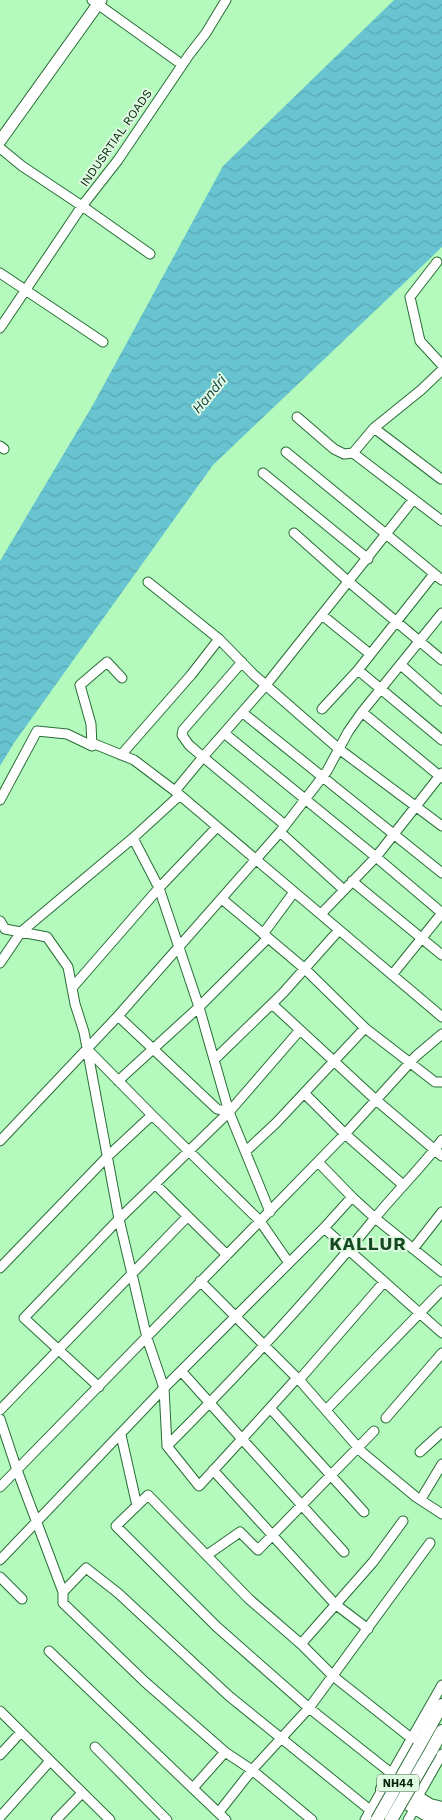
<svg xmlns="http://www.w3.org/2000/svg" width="442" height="1820" viewBox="0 0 442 1820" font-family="'Work Sans',sans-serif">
<defs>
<pattern id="water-waves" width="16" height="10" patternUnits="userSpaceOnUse" patternTransform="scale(1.25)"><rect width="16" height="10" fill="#68c4d1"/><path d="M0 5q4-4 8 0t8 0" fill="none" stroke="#59a8b2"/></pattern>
</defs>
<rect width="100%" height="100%" fill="#b3fabc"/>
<!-- water -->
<path fill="url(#water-waves)" d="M394 0H442V247L213 465 14 743 0 766V561L94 403 223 166Z"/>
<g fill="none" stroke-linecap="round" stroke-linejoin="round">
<defs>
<path id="minor" d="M92 0 177 61
M0 148 22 166 82 206 118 160 189 55 206 33 226 0
M437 262 410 297 420 341 442 365
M0 273 103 342
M0 328 82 206 150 254
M297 417 334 449 344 454 353 453
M374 428 353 453 442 521
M0 446 4 449
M286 452 442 580
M263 473 368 559
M441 479 374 428 421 390 442 370
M294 533 349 582 442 660
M148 582 219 639 254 675 339 749 442 826
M322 615 370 654
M401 665 442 701
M358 670 442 740
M322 709 358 670 434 574
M362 712 442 778
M243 713 442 873
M224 733 376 857 442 913
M92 743 134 760 175 791 442 1017
M121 755 191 675 219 639
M175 791 203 757 189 745 182 735 183 730 242 662
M180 795 133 838 159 888 199 1007 229 1112 270 1212
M0 800 37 731 67 734 92 746 91 724 80 685 107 662 122 678
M285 825 203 757 266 685 413 500
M280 832 344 890
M352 881 442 955
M222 899 305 969 365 1028
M321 914 376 857 442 773
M0 921 5 929 47 937 68 967 75 1004 84 1032 119 1219 132 1274 147 1338 164 1388 167 1446
M263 934 294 892
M0 963 21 932 133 838
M392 975 442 913
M72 988 159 888 217 827
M272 1004 376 1100 442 1156
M118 1016 217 1109 229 1112
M88 1050 152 1115 260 1221 289 1263
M215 1059 283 993 339 930
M118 1081 199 1007 268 938
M304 1093 345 1134 403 1185
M0 1141 118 1016 280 832 327 771 348 732 362 712 442 613
M246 1151 276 1123 365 1028 435 1082H442
M318 1162 352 1197 375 1218 442 1272
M155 1184 227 1255
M324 1228 442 1333
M413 1249 442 1212
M0 1268 108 1156 152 1115
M200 1281 302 1383 363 1453 416 1497 442 1514
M182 1372 242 1439 297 1378
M299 1380 384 1282
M99 1387 24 1318 119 1219 229 1112 300 1030
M270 1408 364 1512
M0 1410 187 1217
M326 1410 442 1290
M386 1418 442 1353
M0 1419 17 1470 63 1592V1603L145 1682 225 1752 252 1770 312 1820
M121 1435 137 1506
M420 1452 442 1432
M213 1470 335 1604 368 1629
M0 1487 345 1134 416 1056 442 1034
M421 1499 442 1464
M344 1552 242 1439 199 1486 167 1446C240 1373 310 1298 375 1218 396 1192 421 1168 442 1140
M207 1555 240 1532 258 1550 374 1431
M0 1560 164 1388 324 1228 352 1197
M0 1577 22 1599
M63 1592 86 1568 118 1593 229 1696 370 1810
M301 1644 373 1562 403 1521
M49 1651 226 1820
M0 1711 110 1820
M95 1747 167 1820
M0 1755 21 1732
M391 1773 309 1708 217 1627 116 1526 148 1495 249 1599 301 1644 333 1676 411 1738
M193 1788 225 1752
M219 1812 252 1770 309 1708 430 1543
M0 1817 50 1761
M56 1820 82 1793
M365 1820 442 1685
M408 1820 415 1808 417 1798 442 1754"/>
<path id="major" d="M0 141 101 0"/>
<path id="highway" d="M419 1746 442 1705
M431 1751 442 1731
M388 1779 430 1805 442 1808
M382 1789 427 1815 442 1819"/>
</defs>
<!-- minor casing -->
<use href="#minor" stroke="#296d37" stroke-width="11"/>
<!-- major casing -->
<use href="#major" stroke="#296d37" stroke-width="13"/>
<!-- highway casing -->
<use href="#highway" stroke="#296d37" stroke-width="14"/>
<!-- minor -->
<use href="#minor" stroke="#fff" stroke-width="9"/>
<!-- major -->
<use href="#major" stroke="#fff" stroke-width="11"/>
<!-- highway -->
<use href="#highway" stroke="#fff" stroke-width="12"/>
<defs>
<path id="highway-bridge" d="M377 1820 419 1746
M391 1820 431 1751"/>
</defs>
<!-- highway-bridge casing -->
<use href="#highway-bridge" stroke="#296d37" stroke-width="14" stroke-linecap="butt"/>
<!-- highway-bridge -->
<use href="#highway-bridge" stroke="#fff" stroke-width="12"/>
</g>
<g text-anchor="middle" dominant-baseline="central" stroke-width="4" stroke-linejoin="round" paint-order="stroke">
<!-- shield labels -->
<rect fill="#e0fbe2" stroke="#47634c" stroke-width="1" x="377" y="1774.5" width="42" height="17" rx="4"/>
<g font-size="11" font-weight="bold" fill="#06220c">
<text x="398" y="1783">NH44</text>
</g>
<!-- street labels -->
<g font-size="12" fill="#06220c" stroke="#e0fbe2">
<text transform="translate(116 138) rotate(-55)">INDUSRTIAL ROADS</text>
</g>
<!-- water labels -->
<g font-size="14" font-style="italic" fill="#123d43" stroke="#e0fbe2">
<text transform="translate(209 394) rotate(-50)">Handri</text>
</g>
<!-- district labels -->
<g font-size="18" font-weight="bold" letter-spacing="1" fill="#154a21" stroke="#e0fbe2">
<text x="368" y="1243">KALLUR</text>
</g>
</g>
</svg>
